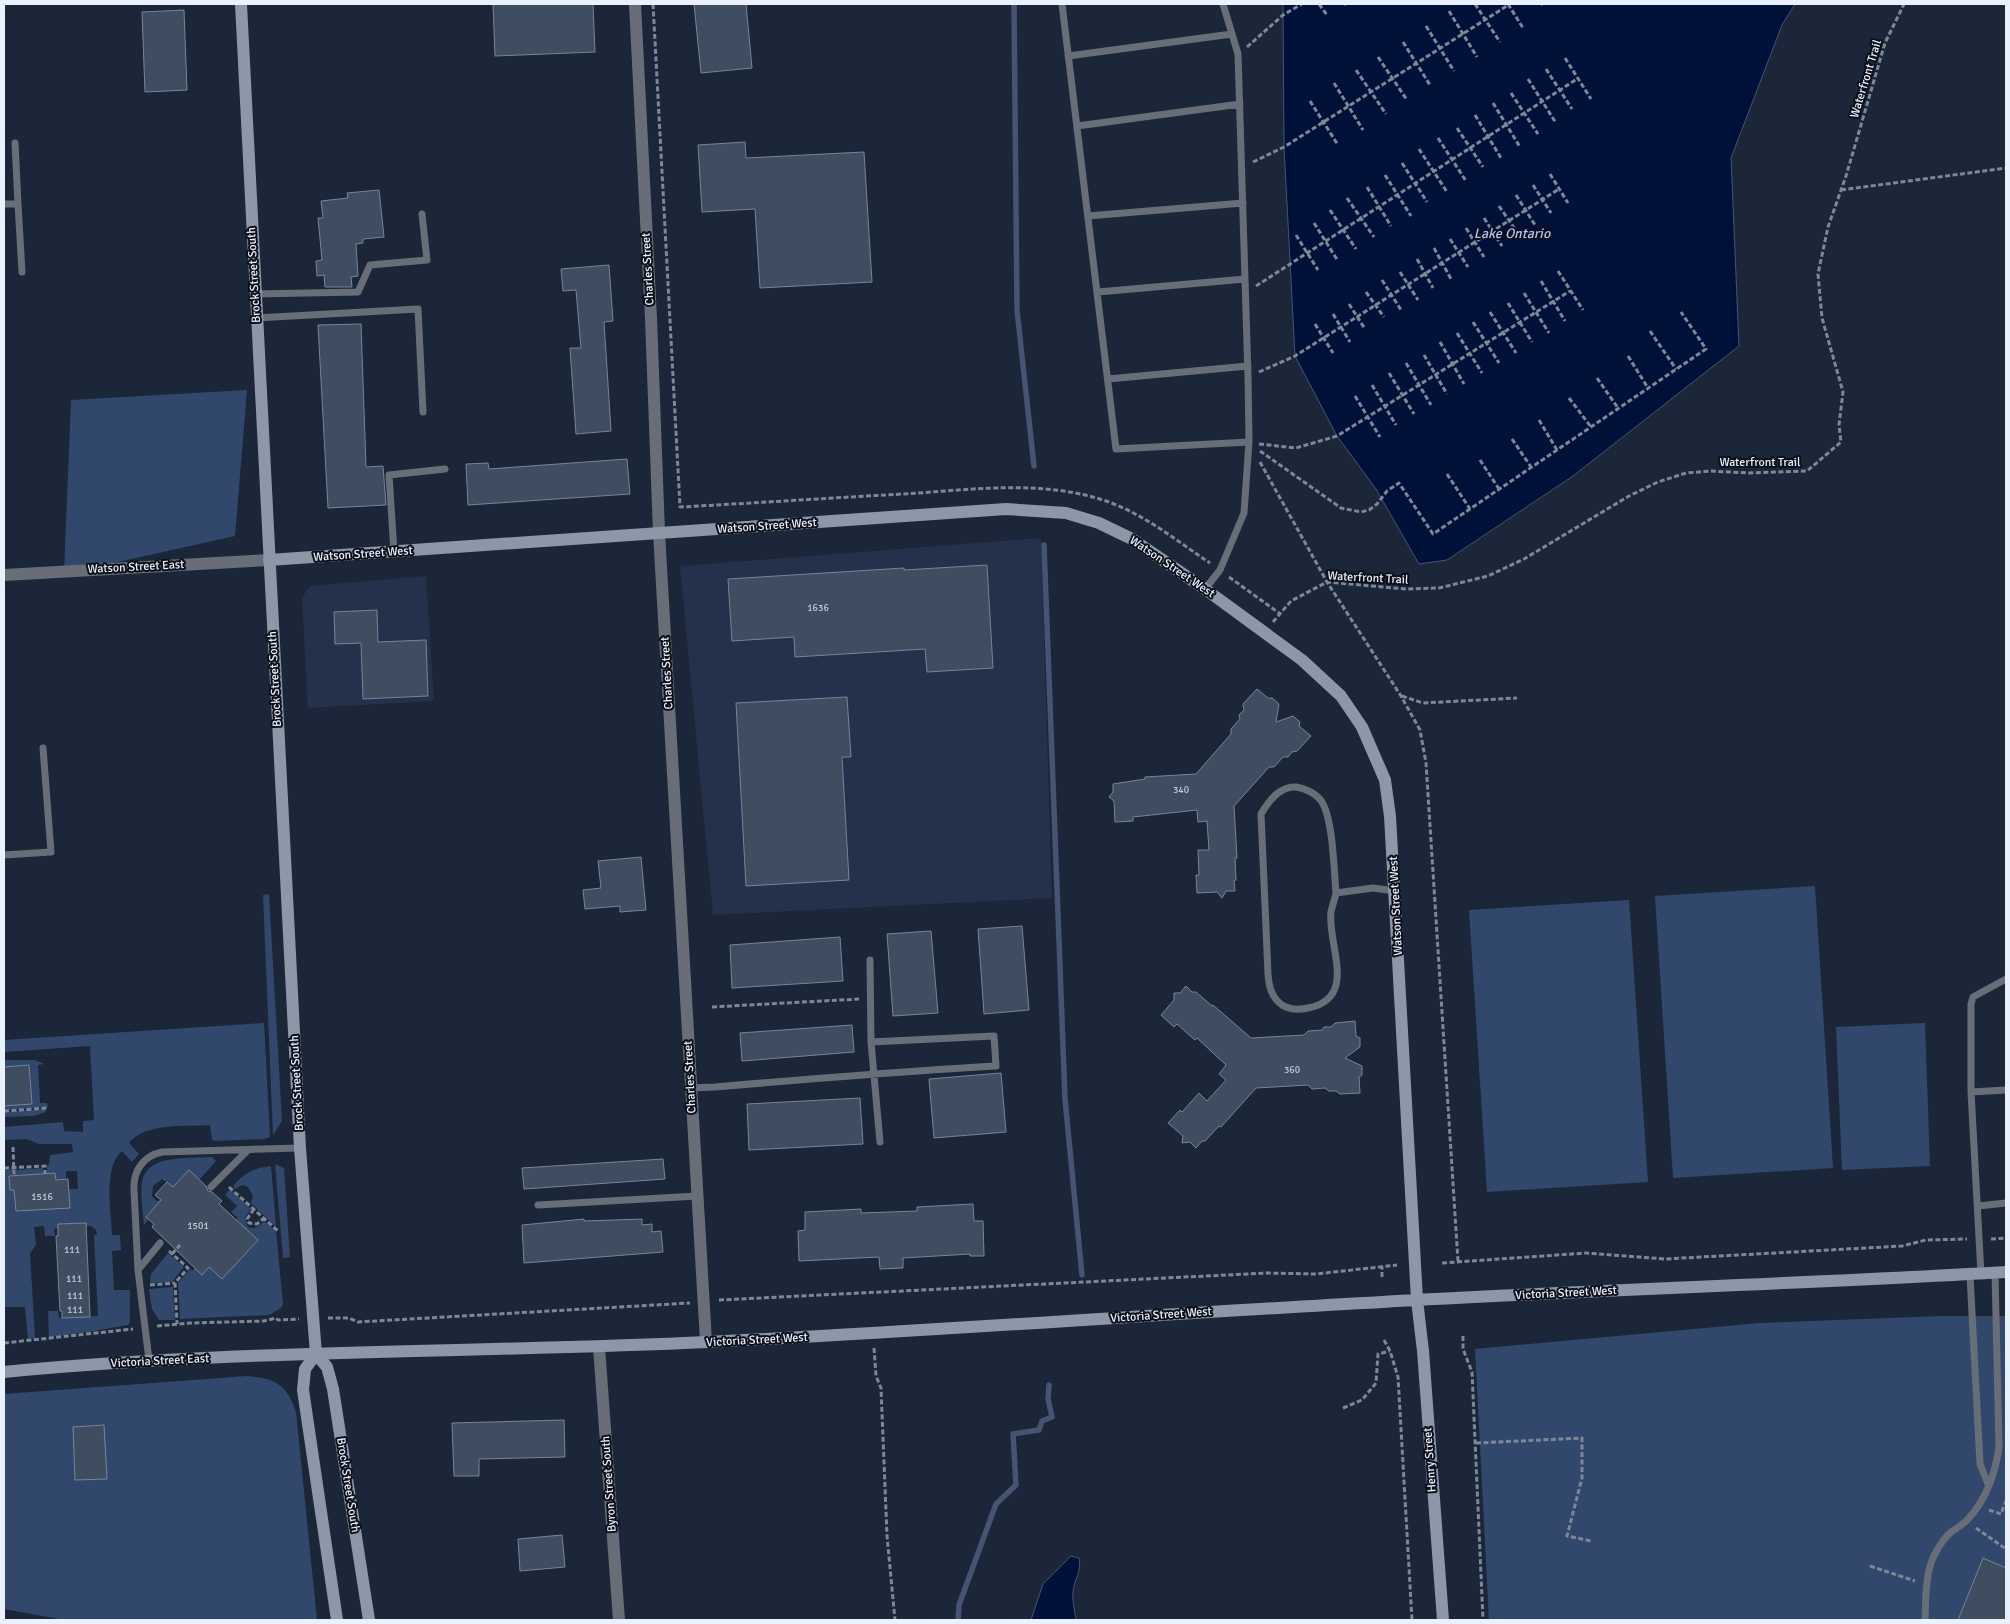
<svg xmlns="http://www.w3.org/2000/svg" width="2010" height="1624" viewBox="0 0 2010 1624" font-family="Signika,sans-serif">
<rect width="100%" height="100%" fill="#1b2639"/>
<!-- built -->
<path fill="#23324a" d="M1041 538 1052 898 713 915 680 566Z
M426 576 434 701 308 708 302 598 310 586Z"/>
<!-- green -->
<path fill="#31486c" d="M247 390 235 536 64 574 71 400Z
M1815 886 1833 1168 1673 1178 1655 896Z
M269 894 282 1121 273 1135 263 895Z
M1629 900 1648 1182 1487 1192 1469 910Z
M264 1023 270 1137 264 1139 216 1141 212 1140 210 1125C186 1127 146 1122 129 1143L139 1154 132 1162 122 1151C103 1167 111 1211 112 1235H120L121 1250 112 1251 114 1290H130V1322L128 1325 88 1332 49 1337 48 1311H58L59 1318 98 1316 94 1235H97L96 1230 91 1226H86V1223L58 1224V1228L54 1229 55 1236H45L44 1226 34 1227 36 1245 30 1253 35 1338 28 1339 25 1307H4V1170L12 1169V1175L9 1176 10 1190 78 1189 77 1171H66V1179H56L47 1174V1165H49L50 1155 73 1152 72 1144H39L26 1139 4 1140V1127L63 1122 64 1131 83 1132V1121L94 1120 90 1046 4 1052V1040Z
M1925 1023 1930 1166 1842 1170 1836 1027Z
M4 1060H35L44 1064 38 1065 40 1103H47L48 1107 4 1110V1106L32 1104 29 1065 4 1067Z
M45 1109 46 1112 33 1116 4 1117V1112Z
M212 1157 216 1161 199 1180 189 1170 173 1187 162 1179 153 1186 152 1196 157 1201 161 1200 146 1216 149 1219 144 1225C143 1211 140 1195 142 1182 147 1153 189 1159 212 1157Z
M275 1164 284 1168 290 1257 283 1258Z
M271 1166 276 1227 251 1203 253 1196 248 1187 242 1185 235 1189 233 1186C244 1173 254 1168 271 1166Z
M43 1168 44 1174 38 1181 37 1174 15 1175V1170Z
M230 1189 251 1209 245 1217 247 1226C254 1231 259 1226 264 1221L276 1231 283 1304 281 1308 269 1315 180 1319 178 1283 190 1269 192 1271 195 1268 202 1275 209 1267 222 1279 258 1240 236 1220 238 1218 231 1212 237 1206 225 1195Z
M168 1253 184 1267 172 1282 150 1283 151 1274Z
M173 1287 175 1320H159L152 1309 149 1289Z
M1942 1316H2006V1620H1489L1475 1349 1760 1323Z
M247 1376C275 1378 287 1384 296 1412L317 1620H65L4 1609V1394Z"/>
<!-- water -->
<path fill="#001139" stroke="#465474" d="M1283 4H1795L1782 25 1731 158 1739 346 1573 476 1447 560 1419 564 1376 489 1337 436 1295 356 1284 147Z
M1071 1556 1079 1558C1082 1572 1074 1579 1073 1592 1072 1601 1075 1612 1076 1620H1031L1043 1584Z"/>
<g fill="none" stroke-linecap="round" stroke-linejoin="round">
<!-- stream -->
<path stroke="#465474" stroke-width="5.5" d="M1014 4 1017 310 1034 466
M1044 545 1065 1099 1082 1275
M958 1620 959 1605 996 1504 1016 1485 1013 1434 1039 1430 1042 1421 1052 1417 1048 1399 1049 1385"/>
</g>
<!-- building -->
<path fill="#3f4d61" stroke="#77859c" d="M493 4H593L595 52 495 56Z
M694 4H746L752 68 701 73Z
M184 10 187 90 145 92 142 12Z
M745 142 746 158 864 152 872 282 760 288 755 209 702 212 698 145Z
M379 190 384 237 363 239V243L356 244 358 276 351 277 352 287H325L324 275 317 276 316 261 322 260 318 218H323L321 201 348 198 347 193Z
M609 265 613 321 604 322 611 431 576 434 570 348H581L576 290 563 291 561 269Z
M361 324 366 467 383 466 386 505 328 508 318 325Z
M627 459 630 494 468 505 466 464 488 463 489 469Z
M987 565 993 668 927 672 925 649 795 657 794 637 732 641 728 579 904 568V570Z
M377 610 378 642 426 640 428 696 363 699 361 643 335 644 334 612Z
M1257 689 1268 698H1272L1279 704 1276 722 1293 716 1300 722 1299 726 1311 736 1297 751 1292 752 1288 757H1283L1274 767H1269L1234 806 1237 858H1235L1236 880 1234 881 1235 891H1226L1222 898 1217 892 1197 893 1196 875H1199L1198 850H1209L1207 821 1198 822 1197 810 1133 817V821L1115 822 1114 801 1109 797 1113 792V784L1145 779V777L1196 774 1231 734V729L1240 719 1239 715 1244 710 1243 704Z
M847 697 851 757H842L849 880 746 886 736 703Z
M641 857 646 910 620 912V906L585 909 583 890 601 888 598 861Z
M1022 926 1029 1010 984 1014 978 929Z
M931 931 938 1013 893 1016 887 934Z
M840 937 843 981 732 988 730 945Z
M1186 986 1192 992H1196L1212 1006 1213 1005 1251 1038 1304 1035 1308 1031 1322 1030 1324 1027H1331L1335 1023 1355 1021 1356 1036 1360 1038V1047L1345 1058 1362 1066V1075L1359 1077 1360 1093 1340 1094 1336 1091H1329L1325 1088 1312 1089 1308 1085 1256 1088 1221 1127 1219 1126 1205 1141H1202L1196 1148 1190 1142 1182 1143 1183 1136 1168 1123 1180 1110 1182 1112 1199 1093 1207 1101 1226 1080 1219 1074 1226 1065 1197 1038 1195 1040 1177 1024 1174 1027 1161 1015 1174 1000V993H1180Z
M852 1025 854 1052 742 1061 740 1033Z
M29 1065 32 1104 4 1106V1067Z
M1001 1073 1006 1132 934 1138 929 1079Z
M860 1098 863 1144 749 1150 747 1104Z
M663 1159 665 1179 524 1189 522 1168Z
M189 1170 206 1186 208 1191 212 1192 222 1201 219 1204 258 1240 222 1279 209 1267 202 1275 152 1227 154 1224 146 1217 161 1200 155 1195 167 1182 173 1187Z
M55 1173 56 1180 68 1179 70 1208 16 1211 14 1190H10L9 1176Z
M973 1204 974 1221H983L984 1256H970V1254L903 1258V1268L880 1269 879 1257 799 1261 798 1231 805 1230V1212L861 1209V1213L917 1211V1207Z
M584 1219V1221L642 1219V1225L652 1224V1232L661 1231 663 1252 524 1263 522 1225Z
M86 1223 90 1317 62 1318V1311H60L56 1236H58V1224Z
M564 1420 565 1457 479 1459V1476H454L452 1423Z
M104 1425 107 1479 75 1480 73 1427Z
M562 1535 565 1567 520 1571 518 1539Z
M1983 1558 2006 1568V1620H1958Z"/>
<g fill="none" stroke-linecap="round" stroke-linejoin="round">
<!-- path -->
<path stroke="#7d8797" stroke-width="3" stroke-dasharray="5 2.5" stroke-linecap="butt" d="M653 4 680 507C755 503 829 498 903 494 970 490 1041 479 1106 501 1144 514 1177 541 1210 563
M1319 4 1327 15
M1345 4 1346 5
M1475 4 1500 42
M1508 4 1523 28
M1542 4 1543 5
M1449 11 1477 57
M1426 26 1454 71
M1403 42 1430 85
M1247 47 1283 15 1302 4
M1378 57 1407 100
M1565 58 1591 99
M1546 69 1572 109
M1356 70 1386 114
M1528 79 1556 123
M1334 83 1363 130
M1511 93 1538 134
M1310 101 1338 145
M1493 103 1520 147
M1475 115 1501 158
M1457 128 1483 167
M1438 138 1466 181
M1419 149 1447 192
M1253 162 1284 147 1510 4
M1402 163 1427 202
M1550 174 1568 203
M1385 175 1411 216
M1533 185 1551 213
M1367 187 1391 226
M1841 190 2006 168
M1516 195 1535 225
M1347 198 1374 237
M1499 206 1519 235
M1330 210 1356 249
M1484 218 1502 246
M1314 223 1338 261
M1466 228 1484 257
M1296 235 1318 270
M1450 239 1468 267
M1434 248 1451 279
M1417 259 1433 288
M1558 271 1583 310
M1400 272 1418 300
M1382 280 1401 310
M1541 281 1565 321
M1256 286 1577 79
M1366 292 1384 317
M1524 293 1549 333
M1508 303 1532 342
M1349 304 1365 329
M1490 312 1516 353
M1333 314 1350 342
M1473 322 1499 363
M1315 324 1333 353
M1650 331 1676 369
M1457 333 1482 373
M1440 342 1464 384
M1424 355 1447 394
M1628 356 1648 388
M1406 363 1431 405
M1259 372 1295 356 1306 349 1559 189
M1389 373 1414 414
M1597 378 1618 408
M1372 385 1396 425
M1355 396 1380 437
M1569 398 1591 427
M1539 420 1557 450
M1512 439 1531 467
M1259 444 1296 448 1337 436 1570 291
M1260 451 1341 508 1361 512 1369 510 1377 504 1387 491 1399 483 1433 534 1706 349 1681 312
M1480 460 1499 489
M1260 462 1327 582 1401 696 1420 730 1426 763 1458 1261
M1447 474 1470 509
M1229 577 1279 613
M1273 622 1291 601 1327 582 1406 589 1439 588 1488 576 1524 559 1629 496 1658 482 1686 473 1710 471 1749 473 1807 471 1841 442 1839 425 1843 392 1822 318 1818 274 1828 227 1846 176 1885 43 1904 4
M1402 696 1423 703 1517 698
M712 1007 859 999
M4 1111 48 1108
M13 1147 14 1175
M4 1168 45 1166V1174
M229 1187 278 1231
M254 1209 247 1219 249 1223 257 1224 264 1218
M1991 1239 2006 1238
M169 1251 188 1268 175 1283 177 1324
M172 1254 180 1245
M1442 1263 1586 1253 1665 1259 1902 1246 1926 1240 1967 1239
M1382 1277V1267
M150 1285 175 1283
M719 1300 1267 1273 1316 1274 1397 1265
M328 1318H349L358 1322 690 1303
M157 1326 191 1323 264 1321 276 1318 278 1320 299 1319
M1463 1336V1349L1472 1372 1483 1620
M1384 1340 1390 1351 1398 1377 1412 1620
M4 1343 133 1329
M874 1348 876 1376 881 1388 887 1536 895 1620
M1343 1408 1362 1400 1376 1383 1378 1354 1390 1351
M1476 1443 1582 1438V1478L1567 1536 1591 1541
M1989 1510 2001 1514 2006 1501
M1976 1528 2006 1549
M1870 1566 1915 1581"/>
<!-- lane -->
<path stroke="#686e78" stroke-width="7" d="M1062 4 1116 449 1249 442
M1068 56 1232 34
M1077 126 1240 104
M4 204H18L15 143
M18 204 22 272
M1088 216 1243 203
M1098 292 1245 279
M255 294 358 292 370 265 427 260 422 214
M256 318 418 309 423 412
M1108 379 1248 366
M394 552 389 475 445 469
M1205 589 1220 570 1244 513 1249 442 1248 376 1238 54 1223 4
M4 855 51 852 43 748
M1336 893C1334 870 1333 820 1322 802 1317 794 1305 788 1296 787 1279 786 1268 802 1261 814L1268 974C1269 986 1271 997 1282 1005 1290 1010 1299 1010 1308 1008 1359 998 1327 945 1331 912 1332 906 1335 899 1336 893L1373 888 1395 891
M870 960 871 1042
M691 1088 715 1087C809 1079 903 1071 996 1066L994 1036 871 1042 880 1142
M1971 1092V1004L1973 997 2006 979
M211 1187 247 1151
M538 1205 697 1196
M1978 1206 2006 1203
M138 1270 160 1243
M1981 1274 1971 1092 2006 1090
M1970 1275 1980 1464 1988 1484
M149 1360 138 1270 134 1190C133 1171 143 1156 162 1152L300 1148
M1925 1620C1926 1601 1925 1581 1931 1563 1934 1554 1943 1539 1950 1533 1956 1528 1963 1525 1968 1519 1986 1500 1996 1472 1999 1446L1995 1273"/>
<!-- street -->
<path stroke="#686e78" stroke-width="12" d="M635 4 651 318 659 533 706 1342
M4 575 269 560
M599 1347 619 1620"/>
<!-- secondary -->
<path stroke="#8d97a7" stroke-width="12" d="M241 4 300 1148 316 1354 327 1367 333 1389 369 1620
M269 560 1006 509 1066 513 1099 523 1132 539 1205 589 1302 660 1341 696 1362 727 1385 780 1390 816 1417 1300 1423 1351 1443 1620
M316 1354 305 1369 303 1390 337 1620
M4 1372C238 1349 473 1353 708 1342 933 1331 1157 1314 1382 1302 1590 1290 1798 1284 2006 1272"/>
</g>
<g text-anchor="middle" dominant-baseline="central" stroke-width="4" stroke-linejoin="round" paint-order="stroke">
<!-- number labels -->
<g font-size="10" fill="#bec8d7">
<text x="818" y="608">1636</text>
<text x="1181" y="790">340</text>
<text x="1292" y="1070">360</text>
<text x="42" y="1197">1516</text>
<text x="198" y="1226">1501</text>
<text x="72" y="1250">111</text>
<text x="74" y="1279">111</text>
<text x="75" y="1296">111</text>
<text x="75" y="1310">111</text>
</g>
<!-- street labels -->
<g font-size="12" fill="#e9f1fe" stroke="#0a0f18">
<text transform="translate(1866 79) rotate(-73)">Waterfront Trail</text>
<text transform="translate(648 269) rotate(-93)">Charles Street</text>
<text transform="translate(254 275) rotate(-93)">Brock Street South</text>
<text x="1760" y="462">Waterfront Trail</text>
<text transform="translate(767 526) rotate(-4)">Watson Street West</text>
<text transform="translate(363 554) rotate(-4)">Watson Street West</text>
<text transform="translate(136 567) rotate(-3)">Watson Street East</text>
<text transform="translate(1172 567) rotate(34)">Watson Street West</text>
<text transform="translate(1368 578) rotate(3)">Waterfront Trail</text>
<text transform="translate(667 673) rotate(-93)">Charles Street</text>
<text transform="translate(275 679) rotate(-93)">Brock Street South</text>
<text transform="translate(1396 906) rotate(-93)">Watson Street West</text>
<text transform="translate(690 1077) rotate(-93)">Charles Street</text>
<text transform="translate(297 1083) rotate(-93)">Brock Street South</text>
<text transform="translate(1566 1293) rotate(-3)">Victoria Street West</text>
<text transform="translate(1161 1315) rotate(-4)">Victoria Street West</text>
<text transform="translate(757 1340) rotate(-3)">Victoria Street West</text>
<text transform="translate(160 1361) rotate(-3)">Victoria Street East</text>
<text transform="translate(1430 1460) rotate(-94)">Henry Street</text>
<text transform="translate(609 1484) rotate(-94)">Byron Street South</text>
<text transform="translate(348 1485) rotate(81)">Brock Street South</text>
</g>
<!-- water labels -->
<g font-size="14" font-style="italic" fill="#a6c6f9" stroke="#0a0f18">
<text x="1512" y="233">Lake Ontario</text>
</g>
</g>
<!-- border -->
<rect width="2010" height="1624" fill="none" stroke="#e9f1fe" stroke-width="10"/>
</svg>
